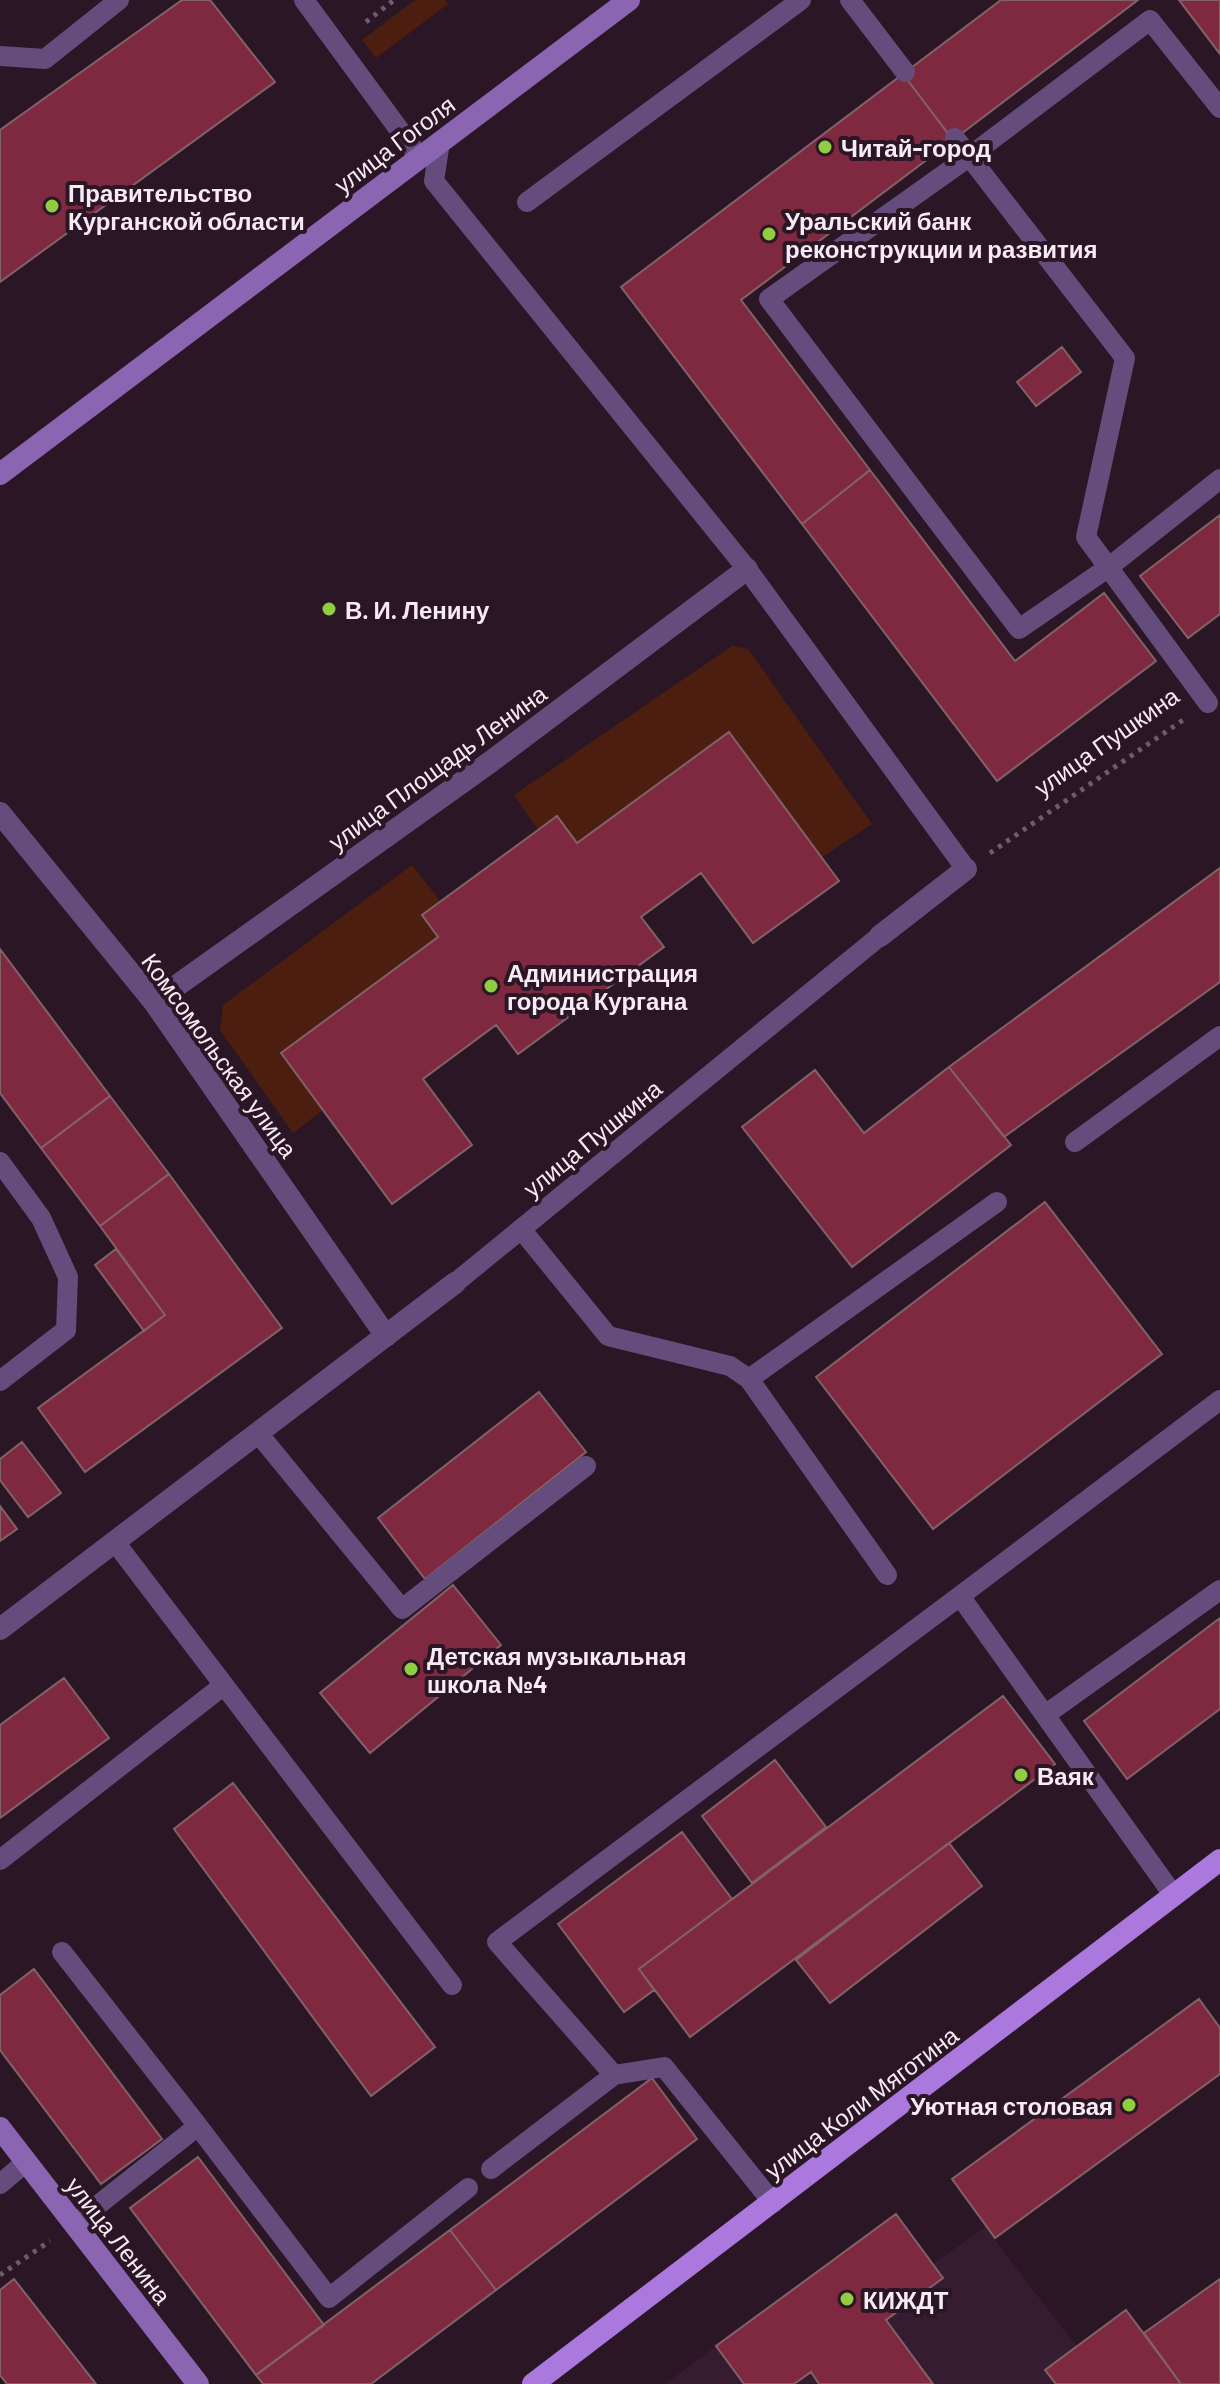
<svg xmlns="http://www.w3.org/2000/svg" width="1220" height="2384" viewBox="0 0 1220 2384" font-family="Barlow,sans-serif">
<rect width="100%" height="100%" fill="#2a1625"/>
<!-- built -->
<path fill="#361c30" d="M896 2214 933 2264 985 2227 1077 2347 1126 2310 1145 2332 1220 2279V2384H665Z"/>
<!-- green -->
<path fill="#4c1e0f" d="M415 0H445L448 4 376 58 362 40Z
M732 646 748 649 872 824 822 857 729 732 577 843 557 816 538 830 514 795Z
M412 865 441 902 422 915 438 937 281 1053 323 1110 293 1133 220 1030 223 1005Z"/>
<!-- building -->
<path fill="#7f2940" stroke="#816267" stroke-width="2" d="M182 0H210L275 82 0 282V130Z
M182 0H210L275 82 0 282V130Z
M1001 0H1138L953 140 903 74Z
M1179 0H1220V54Z
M903 74 953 140 741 300 870 470 802 524 621 287Z
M1062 347 1081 372 1036 406 1017 382Z
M870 470 1015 661 1104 593 1156 661 997 781 802 524Z
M1220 515V614L1188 638 1140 576Z
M729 732 839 881 753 943 701 873 641 917 664 947 518 1054 496 1025 423 1079 472 1145 392 1204 281 1053 438 937 422 915 538 830 557 816 577 843Z
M1220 868V982L1004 1137 949 1067Z
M0 949 110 1096 41 1148 0 1093Z
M949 1067 1011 1145 852 1267 742 1127 815 1070 864 1133Z
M110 1096 169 1174 100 1226 41 1148Z
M169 1174 282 1328 85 1472 38 1408 165 1315 100 1226Z
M1045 1202 1162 1354 933 1529 816 1377Z
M116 1249 165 1315 144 1331 95 1265Z
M539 1392 586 1452 425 1579 378 1518Z
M22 1442 61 1493 28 1517 0 1480V1459Z
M0 1506 17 1529 0 1541Z
M453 1585 501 1645 370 1753 320 1693Z
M1220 1618V1709L1127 1779 1084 1721Z
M64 1678 109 1738 0 1818V1725Z
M1003 1696 1055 1764 690 2037 639 1969Z
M775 1760 826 1827 752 1883 702 1816Z
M233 1783 435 2047 371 2096 174 1829Z
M682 1832 732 1899 639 1969 654 1990 624 2012 558 1924Z
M949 1843 982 1886 830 2003 796 1960Z
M34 1969 162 2139 101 2184 0 2050V1995Z
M1199 1999 1220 2028V2074L995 2238 952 2179Z
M652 2078 697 2139 496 2290 450 2230Z
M198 2157 324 2325 256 2375 130 2208Z
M896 2214 943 2278 886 2320 933 2384H819L811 2372 794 2384H744L716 2346Z
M450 2230 496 2290 371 2384H263L256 2375Z
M14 2279 96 2384H7L0 2375V2290Z
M1220 2279V2384H1181L1144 2333Z
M1126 2310 1181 2384H1056L1045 2370Z"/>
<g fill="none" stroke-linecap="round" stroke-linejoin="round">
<!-- path -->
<path stroke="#6e5c69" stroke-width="5" stroke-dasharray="4 6" stroke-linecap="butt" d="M366 22 394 0
M990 853 1186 718
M0 2275 50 2241"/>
<!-- service -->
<path stroke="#644c7c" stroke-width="20" d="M304 0 420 158
M850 0 905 72
M0 56 45 59 119 0
M1220 108 1150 20 970 156 769 299 1019 629 1109 567 1220 479
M955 138 1125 358 1086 537 1208 703
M440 142 434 181 747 569 966 869
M527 202 801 0
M1075 1142 1220 1036
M0 1162 41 1218 68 1277 66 1330 0 1381
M521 1229 608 1336 730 1366 749 1379 887 1575
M455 1283 880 936
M749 1379 997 1202
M258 1433 402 1609 586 1466
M115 1542 452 1985
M960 1596 1220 1400
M1045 1715 1220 1590
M0 1860 224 1685
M62 1952 198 2126
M491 2169 614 2075
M0 2184 26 2162
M773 2203 664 2067 614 2075 497 1942 960 1596 1174 1896
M74 2224 198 2126 329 2298 468 2188"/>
<!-- minor -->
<path stroke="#644c7c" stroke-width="22" d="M0 813 154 1002 386 1336
M880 936 966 869
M154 1002 489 763 747 569
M0 1629 455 1283"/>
<!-- secondary -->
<path stroke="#8c65b2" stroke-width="22" d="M0 474 629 0
M0 2128 198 2384"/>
<!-- primary -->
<path stroke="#ab78dd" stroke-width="22" d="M533 2384 1220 1860"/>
</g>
<!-- markers -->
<g fill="#90cd41" stroke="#2a1625" stroke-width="3">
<circle cx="825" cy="147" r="8"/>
<circle cx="52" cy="206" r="8"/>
<circle cx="769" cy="234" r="8"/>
<circle cx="329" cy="609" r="8"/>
<circle cx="491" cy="986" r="8"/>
<circle cx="411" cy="1669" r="8"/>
<circle cx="1021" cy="1775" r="8"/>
<circle cx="1129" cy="2105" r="8"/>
<circle cx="847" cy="2299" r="8"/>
</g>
<g text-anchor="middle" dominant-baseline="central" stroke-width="8" stroke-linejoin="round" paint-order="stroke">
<!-- street labels -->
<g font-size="24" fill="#f9ebf5" stroke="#2a1625">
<text transform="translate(394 144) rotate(-37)">улица Гоголя</text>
<text transform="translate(1106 741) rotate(-35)">улица Пушкина</text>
<text transform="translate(437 767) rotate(-36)">улица Площадь Ленина</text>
<text transform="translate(220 1055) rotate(54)">Комсомольская улица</text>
<text transform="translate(592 1138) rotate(-39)">улица Пушкина</text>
<text transform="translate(861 2102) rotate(-37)">улица Коли Мяготина</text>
<text transform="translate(119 2240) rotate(52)">улица Ленина</text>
</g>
<!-- poi labels -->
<g font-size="24" font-weight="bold" fill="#f9ebf5" stroke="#2a1625" text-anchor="start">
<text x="841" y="147">Читай-город</text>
<text x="68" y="192">Правительство<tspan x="68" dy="28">Курганской области</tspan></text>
<text x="785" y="220">Уральский банк<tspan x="785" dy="28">реконструкции и развития</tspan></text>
<text x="345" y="609">В. И. Ленину</text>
<text x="507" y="972">Администрация<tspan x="507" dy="28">города Кургана</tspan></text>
<text x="427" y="1655">Детская музыкальная<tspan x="427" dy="28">школа №4</tspan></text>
<text x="1037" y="1775">Ваяк</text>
<text x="1113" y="2105" text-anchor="end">Уютная столовая</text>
<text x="863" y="2299">КИЖДТ</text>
</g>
</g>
</svg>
